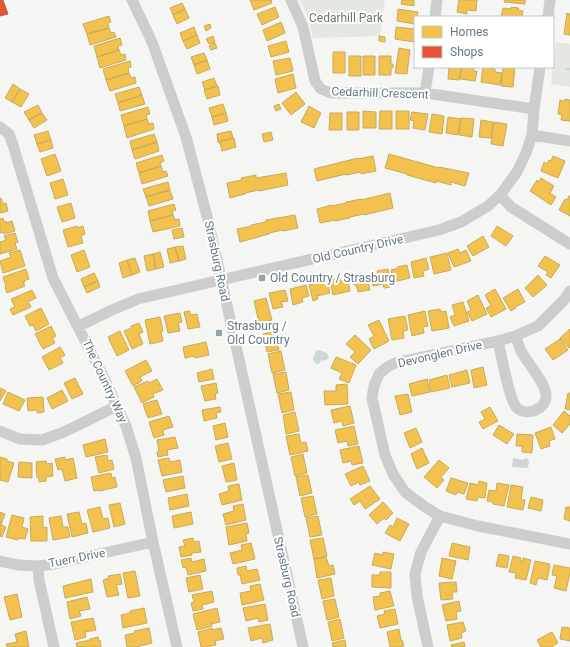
<svg xmlns="http://www.w3.org/2000/svg" width="570" height="647" viewBox="0 0 570 647" font-family="Roboto,sans-serif">
<rect width="100%" height="100%" fill="#f5f5f3"/>
<!-- green -->
<path fill="#e4e8e1" d="M300 0H385L380 36 313 38 308 18Z
M556 42 570 44V87L551 84Z"/>
<!-- water -->
<path fill="#cdd6d8" d="M319 350 327 353 329 357C327 360 325 361 321 360L320 363 318 364 315 363 313 359 316 351Z
M513 458 524 460 525 458 528 459V460H529L528 468 512 467Z"/>
<!-- homes -->
<path fill="#f2c14e" stroke="#c7ab5e" d="M250 0H271L272 3 254 10Z
M402 0H414V6L401 4Z
M459 0H477L476 11 467 10V14L457 12Z
M505 0H525V4L504 2Z
M182 3 185 9 173 15 170 8Z
M275 7 279 17 262 25 257 14Z
M511 7 519 8 518 10 523 11 522 17H501L503 8 511 9Z
M185 9 189 18 177 24 173 15Z
M398 9 418 12 417 17H415V24L397 21Z
M567 13 570 14V35L564 34Z
M109 16 111 22 108 23 109 28 87 34 83 24Z
M281 22 285 33 267 41 263 30Z
M210 24 211 28 206 31 204 26Z
M194 27 197 35 183 41 180 33Z
M396 27 415 29 414 42 395 39Z
M109 28 111 33 114 32 116 37 90 45 87 34Z
M197 35 200 43 187 49 183 41Z
M213 36 215 42 209 44 206 39Z
M379 36 385 37V42L379 41Z
M120 38 122 45 118 46 119 50 97 57 94 46Z
M286 41 289 52 271 57 268 46Z
M215 43 217 48 211 50 209 46Z
M399 48 410 50 407 74 395 73Z
M119 50 121 55 125 54 126 60 100 68 97 57Z
M333 52H345V73H333Z
M204 53 207 60 194 65 191 57Z
M349 56H361V76H349Z
M363 56H375V75H363Z
M379 56H391V64H393V68H391V75H379Z
M290 58 293 71 276 75 273 61Z
M207 60 210 69 197 74 194 65Z
M130 61 131 67 128 68 129 73 106 80 103 69Z
M449 67H461L459 80 448 79Z
M462 67H474L473 71H477L475 81 460 79Z
M483 67 495 69V72L502 73 500 85 481 82Z
M503 67H515L513 87 501 86Z
M129 73 131 78 135 77 136 83 110 91 106 80Z
M293 74 296 88 278 93 275 79Z
M214 78 217 86 205 90 202 82Z
M13 84 20 89 12 102 5 98Z
M218 86 220 95 207 99 204 90Z
M139 87 142 95 118 103 115 94Z
M20 89 29 94 21 107 12 102Z
M296 92 305 104 291 115 282 103Z
M142 95 145 104 120 111 118 103Z
M565 99 570 100V121L561 120 562 115 558 114 560 100 565 101Z
M223 104 226 113 212 117 209 108Z
M279 104 281 109 276 111 274 106Z
M38 105 42 113 29 120 24 112Z
M309 106 321 113 314 128 301 122Z
M148 107 150 114 146 115 147 119 124 126 121 115Z
M363 111 376 112V128H363Z
M380 111H392V129H379Z
M396 111H409V129H396Z
M347 112H359V130H347Z
M412 112 428 114 425 130 413 128 414 121 410 120Z
M42 113 47 120 34 128 29 120Z
M226 113 228 121 214 125 212 117Z
M330 113H342V130H329Z
M432 114 444 116 442 134 429 132Z
M448 117 461 119 458 135 446 133Z
M461 118 474 119 472 137 459 135Z
M147 119 149 124 153 123 154 129 127 138 124 126Z
M481 120 493 122 491 138 479 137Z
M494 122 507 124 503 146 491 144Z
M48 131 51 140 37 144 34 135Z
M231 131 233 138 218 142 217 134Z
M271 132 273 140 264 142 262 134Z
M154 134 157 142 132 150 130 141Z
M233 138H234L236 147 222 151 220 143H219L218 142Z
M51 140 53 148 40 152 37 144Z
M157 142 159 151 135 159 132 150Z
M55 154 61 171 47 176 41 159Z
M389 154 439 168V167L469 173 465 186 451 182V185L436 181V183L407 175V174L385 168Z
M162 155 164 161 160 163 161 166 139 173 136 163Z
M373 156 376 171 361 174V172L346 175V174L317 181 314 169 358 158V159Z
M553 156 565 161 558 178 541 171 544 162 547 164 549 160 551 161Z
M161 166 163 172 166 171 168 176 142 184 139 173Z
M286 173 288 185 259 191V190L245 193V194L230 198 227 183 242 180 241 178 256 175V178Z
M541 178 554 186 550 193 556 197 551 205 530 191 537 180 539 182Z
M63 179 68 195 55 199 50 183Z
M168 182 170 190 146 197 143 189Z
M170 190 173 199 149 206 146 197Z
M390 193 393 208 364 215V214L350 217V218L335 221V220L320 223 317 209 332 205V206L346 203V202L361 199V200Z
M569 196H570V216L559 210 565 199 567 200Z
M0 198H1L3 204 6 203 8 211 0 213Z
M71 203 75 218 62 222 57 207Z
M174 204 176 210 172 211 173 215 150 221 148 211Z
M173 215 175 220 179 219 180 226 153 232 150 221Z
M295 215 298 228 283 231V230L269 233V234L240 242 237 229 252 226 251 225 266 222V220Z
M3 218 4 222 6 221V223L12 221 15 231 4 234 3 232 0 233V219Z
M77 226V228L83 226 85 234 81 236 83 243 68 247 63 230Z
M497 226 513 236 506 246 491 236Z
M182 228 184 237 174 239 172 230Z
M15 233 18 242 15 243 17 249 0 254V242L6 240 4 236Z
M483 236 489 247 473 256 467 246Z
M183 246 186 259 179 261 175 247Z
M175 247 179 261 170 263 167 249Z
M458 249 460 253 466 250 471 261 454 267 448 253Z
M20 250 25 266 3 273 0 261 11 257 9 253Z
M84 250 90 267 77 272 71 255Z
M160 252 164 267 156 269 153 254Z
M447 253 451 270 434 274 430 257Z
M153 254 156 269 147 271 144 256Z
M545 256 560 265 551 278 546 275 548 272 538 266Z
M135 258 140 272 132 275 127 260Z
M426 258 429 269 423 271 424 276 414 278 411 262Z
M127 260 132 275 123 278 119 263Z
M407 265 410 278 393 282 391 270 398 268 397 267Z
M26 269 29 279 24 281 25 282H23L25 286 7 293 5 287 6 286 3 277Z
M388 269 391 283H389L390 287 384 288 383 284 373 286 370 275 378 273 377 271Z
M94 273 98 281 84 287 81 279Z
M361 273 362 278 367 277 370 290 358 292 356 285H354L352 275Z
M538 275 547 285 533 297 525 288Z
M340 278V281L348 280 350 291 333 295 330 280Z
M327 280 330 293 317 296 318 299 313 301 309 285 316 283V282Z
M98 281 100 287 87 293 84 287Z
M306 285 309 296 302 298 303 302 293 305 290 289Z
M495 289 506 309 491 317 486 308 491 306 485 295Z
M518 289 525 302 515 307 516 308 511 311 503 298Z
M32 290 36 298 28 302 31 307 13 315 10 309 15 307 11 299Z
M285 290 288 301 281 302 283 307 273 309 269 293Z
M478 295 487 314 472 321 467 312 471 310 467 301Z
M266 298 272 320 259 323 254 301Z
M463 302 469 321 454 326 450 317 455 315 452 305Z
M41 308 49 324 36 331 33 325 30 326 25 316Z
M440 309 441 312 446 311 449 328 432 331 428 311Z
M190 311V315L197 314 200 327 188 329 184 312Z
M425 311 428 326 423 327 424 333 412 336 408 315Z
M180 313 182 322 178 323 180 331 168 333 164 316Z
M405 316 408 330 403 331 404 338 392 340 388 319Z
M160 317 163 331 161 332 163 341 150 344 145 320Z
M379 320 389 341 374 349 369 339 374 336 368 325Z
M139 323 143 332 139 334 143 344 132 349 124 331 131 328V326Z
M51 326 56 336 52 338 55 343 43 349 35 334Z
M570 329V347L569 348 560 338Z
M120 331 129 350 117 356 108 337Z
M275 331 279 350 267 352 263 334Z
M355 335 371 350 358 364 350 357 355 352 346 344Z
M560 339 568 350 553 360 545 349Z
M206 342 209 355 195 358 194 356 185 358 183 347Z
M60 347 65 355 60 358 63 363 49 370 42 357Z
M281 351 285 370 272 373 268 354Z
M336 357 356 365 349 383 339 379 342 373 331 368Z
M146 360 152 371 140 377 142 381 133 386 125 371Z
M483 367 487 385 474 388 471 370Z
M212 369 214 379 199 382 197 373Z
M467 370 470 383 452 387 449 375Z
M286 372 289 390 277 393 273 374Z
M447 375 450 388 431 392 429 380Z
M75 378 83 394 72 399 64 383Z
M157 379 163 390 153 394 154 397 142 403 134 387 148 381 149 383Z
M427 379 430 392 412 396 409 384Z
M216 383 218 393 215 394 216 399 205 401 201 386Z
M347 384 348 404 325 405 324 391H336V385Z
M0 388 6 391 0 401Z
M62 390 68 401 52 409 47 398Z
M8 392 25 400 19 411 3 404Z
M291 392 294 410 282 413 278 394Z
M568 393H570V410L565 409Z
M408 394 412 412 400 415 395 396Z
M43 397 44 412 37 413V410L28 411 27 398Z
M157 400 162 414 148 418 143 404Z
M350 406 354 423 343 426 342 421 334 423 331 410Z
M220 407 221 412 216 413 217 418 204 421 202 410Z
M490 407 498 421 483 429 479 422 485 419 481 412Z
M564 411 570 416V424L562 433 553 425Z
M295 412 299 431 286 434 283 415Z
M169 416 173 427 163 430 164 435 154 438 149 422Z
M225 423 228 437 216 440 213 426Z
M499 425 514 434 507 444 493 435Z
M354 426 358 444 348 446 347 441 338 443 335 430Z
M551 427 555 439 549 441 550 446 541 449 535 433Z
M416 428 422 442 410 448 404 433Z
M299 434 301 443 306 442 308 451 290 455 286 436Z
M517 434 533 435 532 453 522 452V446H516Z
M175 437 178 448 167 450 168 455 158 457 157 452 159 451 157 440Z
M105 439 108 452 86 457 83 445Z
M228 443 232 459 219 462 215 446Z
M359 446 363 463 352 465 351 461 343 463 340 450Z
M422 448 429 463 417 469 411 454Z
M303 454 307 473 295 476 291 457Z
M107 455 108 461 112 460 114 469 99 473 95 457Z
M0 457 7 459V461L14 463 8 482 0 480Z
M65 457V460L73 458 77 478 65 481 62 469 58 470 55 459Z
M169 458 170 462 180 460 182 472 162 476 158 460Z
M439 460 449 468 441 477 444 480 437 488 424 477Z
M46 461 47 464 52 463 53 476 46 477V481L39 482V477L37 478 36 465H37L36 462Z
M19 462 32 463V478L18 477Z
M234 463 237 480 226 482 222 466Z
M363 466 370 481 360 485 359 482 351 486 345 474Z
M111 473 112 478 115 477 117 487 99 491V490L94 491 91 477Z
M308 475 312 493 300 496 296 477Z
M183 476 185 488 166 492 163 480Z
M451 478 468 483 464 494 457 492 456 495 446 491Z
M479 481 487 483 485 498 478 497 477 501 466 499 470 483 478 485Z
M497 483 509 485 504 506 493 504V502L487 501 489 490 496 491Z
M239 484 242 500 222 505 219 494 229 491 228 486Z
M511 485 523 487 521 499 525 500 523 510 507 507Z
M370 486 380 499 365 509 360 501 354 505 350 499Z
M187 494 189 506 170 510 168 498Z
M313 496 317 514 305 517 301 498Z
M531 497 543 500 541 511 528 508Z
M383 502 393 513 386 520 384 518 377 524 369 515Z
M120 503 125 524 114 527 109 505Z
M243 504 246 520 226 525 223 514 234 511 233 506Z
M100 507 103 519 108 518 110 528 93 532 87 510Z
M566 507H570V521L564 519Z
M0 512 5 514 1 525 6 527 2 537 0 536Z
M79 512 82 524 86 523 88 533 72 537 67 514Z
M191 512 193 524 174 528 172 516Z
M12 515 24 518 22 527 28 529 25 539 19 538 18 540 6 537Z
M43 516V528L47 527V541H31L30 517Z
M61 516 63 527H68L70 537 53 540 49 518Z
M318 516 322 535 310 537 306 518Z
M397 518 409 524 400 541 385 533 390 525 393 527Z
M247 523 249 533 246 534 247 541 229 545 226 527Z
M193 538 194 542 199 541 201 552 192 553V555L181 557 179 547 185 546 183 540Z
M323 538 327 556 314 559 310 540Z
M251 543 255 559 233 564 230 553 242 550 241 545Z
M452 543 470 547 468 560 449 556Z
M383 552 394 554 391 569 372 565 375 553 383 555Z
M499 554 509 556 507 568 496 566Z
M513 556 521 558 520 561H522L523 558 531 560 526 580 515 578 516 573 509 572Z
M326 557 329 566 333 565 335 574 317 578 314 559Z
M191 558 192 562 204 559 206 571 188 575 186 567 183 568 181 560Z
M442 558 456 561 452 579 439 576Z
M535 561 550 564 549 565 550 566 547 580 538 578 536 585 530 583Z
M554 565 570 568V573L566 591 554 588 557 576 552 575Z
M246 566 247 571 257 569 260 580 242 584 240 575H238L237 568Z
M135 571 140 596 128 598 123 573Z
M380 572H391V588L372 587V575H380Z
M120 574 122 584 116 585 119 595 107 597 103 580 109 578 108 576Z
M200 575 203 589 189 592 186 578Z
M331 578 334 596 322 599 318 580Z
M91 579 93 592 65 598 63 586Z
M456 582 457 592H452L453 599 441 600 439 583Z
M260 584 264 600 242 605 240 593 251 591 250 586Z
M212 591 214 602 202 605 203 609 193 611 191 603 194 602 192 595Z
M390 591 394 606 375 610 373 597 380 596V593Z
M17 594 22 617 10 620 4 597Z
M87 597 90 609 79 611 81 616 70 619 67 602Z
M335 599 339 617 327 620 323 601Z
M459 601 461 611 456 612 457 619 446 621 442 605Z
M265 604 268 620 259 622 258 618 246 621 243 608Z
M144 608 147 623 123 628 121 615 130 613V611Z
M217 608 220 622 211 624 212 626 197 630 193 614Z
M395 609 398 624 380 628 377 616 385 614 384 611Z
M93 618 96 630 85 632 86 637 75 640 71 622Z
M340 619 344 638 332 641 328 622Z
M463 622 466 631 461 633 462 638 450 641 447 625Z
M270 624 273 640 263 643 262 638 251 641 248 628Z
M562 627 570 628V641L560 639Z
M149 628 152 643 136 647H127L125 635 135 633 134 631Z
M212 628V630L221 628 224 639 215 641 216 645 206 647H201L198 632Z
M399 629 401 640H402L404 646 398 647H390L387 632Z
M26 631 29 647H7L6 644 17 642 15 634Z
M552 632 558 643 551 647H541L537 640Z
M98 637 99 641 100 640 101 647H77L76 643 90 640V639Z
M345 640 346 647H333L332 643Z
M464 642 465 647H452L451 645Z"/>
<!-- shops -->
<path fill="#e4572e" stroke="#bd6148" d="M0 0H3L8 14 0 16Z"/>
<g fill="none" stroke-linecap="round" stroke-linejoin="round">
<!-- stream -->
<path stroke="#cdd6d8" stroke-width="2.5" d="M567 69H570"/>
<!-- minor -->
<path stroke="#cccece" stroke-width="11" d="M132 0 152 42 186 137 208 220 303 647
M291 0 303 27 315 81 321 89 331 93H425L534 109
M435 17 437 0
M548 17 550 0
M425 93 429 67
M0 127 9 134 13 145 53 278 104 378 126 426 136 458 153 542 177 647
M532 135 570 141
M500 195 511 207 570 244
M570 291 564 300 538 326 515 336 498 341 395 363 386 368 379 374 374 386 372 398 385 455 393 474 405 492 425 507 440 516 478 526 570 544
M79 326 112 310 138 299 439 230 461 222 488 206 500 195 517 172 526 153 532 135 534 109 540 67
M498 341C501 353 509 400 517 408 527 417 547 409 546 395 546 384 528 363 522 353 519 348 518 341 515 336
M0 431 20 439 42 440 64 432 117 406
M0 561 18 565 38 566 54 564 153 542
M38 566 39 580 54 647
M428 647 417 596 415 574 421 552 440 516"/>
</g>
<!-- markers -->
<g fill="#96a4ac" stroke="#fff" stroke-width="1.5">
<rect x="258" y="274" width="8" height="8" rx="2"/>
<rect x="215" y="329" width="8" height="8" rx="2"/>
</g>
<g text-anchor="middle" dominant-baseline="central" stroke-width="4" stroke-linejoin="round" paint-order="stroke">
<!-- park labels -->
<g font-size="12" fill="#687c62" stroke="#fff">
<text x="346" y="18">Cedarhill Park</text>
</g>
<!-- street labels -->
<g font-size="12" fill="#637885" stroke="#fff">
<text transform="translate(380 93) rotate(2)">Cedarhill Crescent</text>
<text transform="translate(358 249) rotate(-13)">Old Country Drive</text>
<text transform="translate(217 261) rotate(78)">Strasburg Road</text>
<text transform="translate(440 354) rotate(-13)">Devonglen Drive</text>
<text transform="translate(105 381) rotate(65)">The Country Way</text>
<text transform="translate(77 558) rotate(-11)">Tuerr Drive</text>
<text transform="translate(287 577) rotate(77)">Strasburg Road</text>
</g>
<!-- poi labels -->
<g font-size="12" fill="#637885" stroke="#fff" text-anchor="start">
<text x="270" y="278">Old Country / Strasburg</text>
<text x="227" y="326">Strasburg /<tspan x="227" dy="14">Old Country</tspan></text>
</g>
</g>
<!-- legend -->
<rect x="414" y="16" width="140" height="52" fill="#ffffff" stroke="#c1c9ce"/>
<rect x="422" y="26" width="20" height="12" fill="#f2c14e" stroke="#c1c9ce"/>
<text x="450" y="36" font-size="12" fill="#637885">Homes</text>
<rect x="422" y="46" width="20" height="12" fill="#e4572e" stroke="#c1c9ce"/>
<text x="450" y="56" font-size="12" fill="#637885">Shops</text>
</svg>
